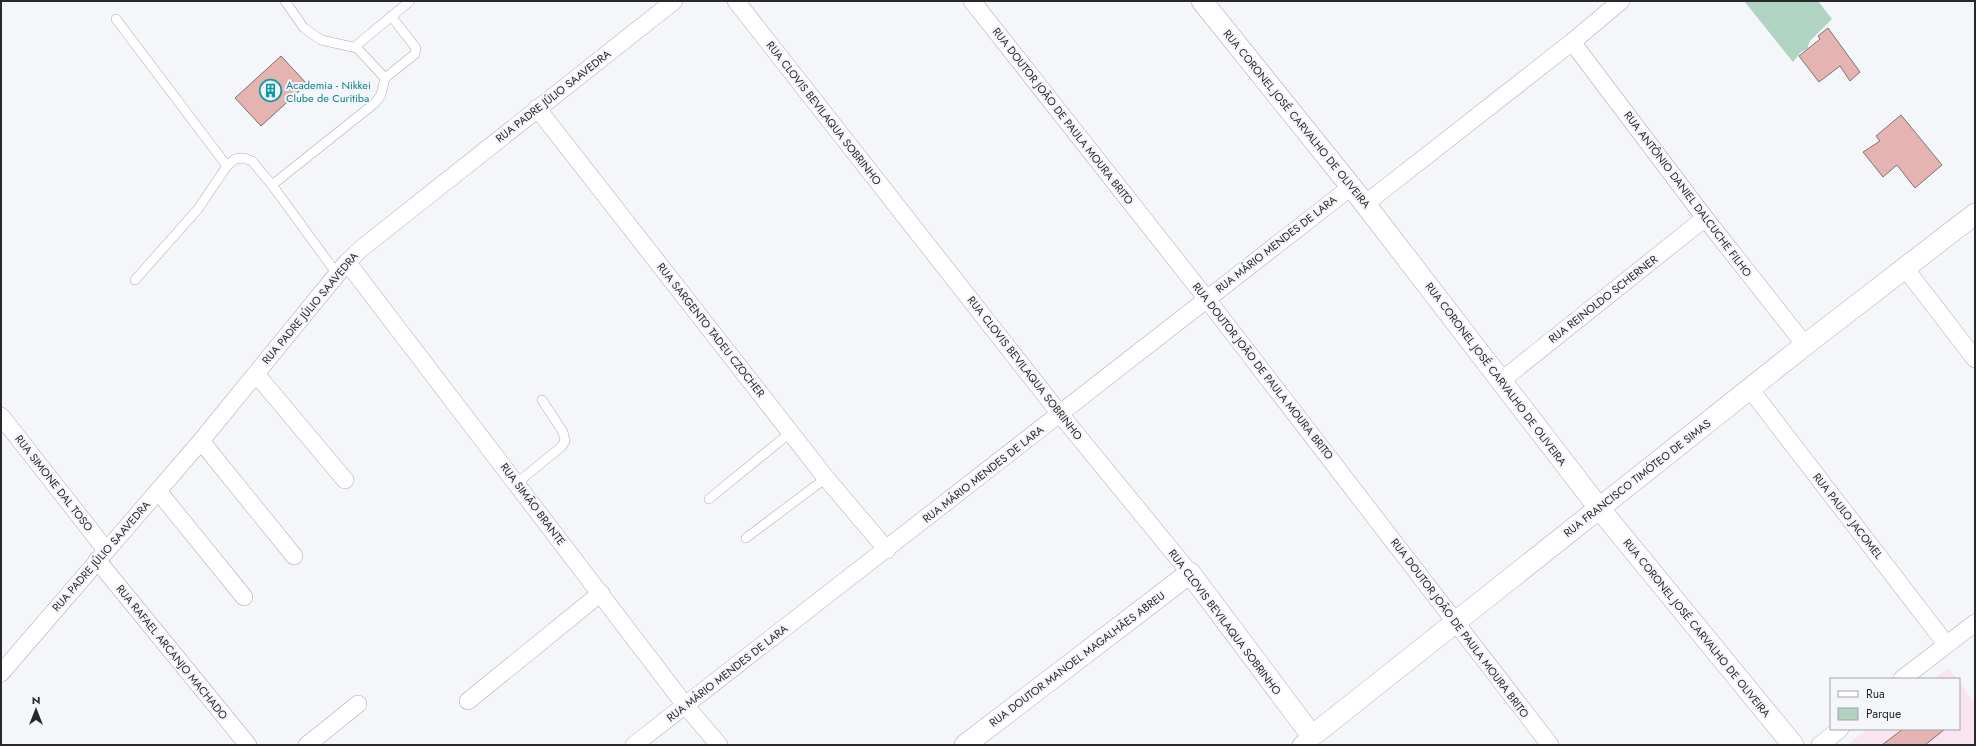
<svg xmlns="http://www.w3.org/2000/svg" width="1976" height="746" viewBox="0 0 1976 746" font-family="Jost,sans-serif">
<rect width="100%" height="100%" fill="#f4f6fa"/>
<!-- education -->
<path fill="#fbe4f2" d="M1948 668 1957 679H1934Z
M1959 682 1975 703V745H1847L1868 729H1959Z"/>
<!-- green -->
<path fill="#b0d3c2" d="M1744 1H1818L1832 19 1810 41 1807 49 1801 52 1793 62Z"/>
<!-- building -->
<path fill="#e5b3b0" stroke="#7a7575" d="M1828 28 1860 72 1850 81 1840 66 1819 82 1799 56 1820 39 1818 36Z
M281 56 307 84 261 126 235 98Z
M1901 115 1942 165 1915 188 1897 165 1883 177 1863 152 1880 141 1876 136Z
M1903 729H1945L1925 745H1882Z"/>
<g fill="none" stroke-linecap="round" stroke-linejoin="round">
<defs>
<path id="service" d="M285 1 304 28 321 40 357 48
M116 19 227 166
M385 78 357 48 358 44 410 1
M337 274 272 185 375 103 381 95 385 78 415 54 416 48 391 16
M135 280 198 209 227 166 235 159 244 158 252 161 272 185
M517 483 561 447 565 441 563 432 542 400
M709 499 791 432
M746 538 826 478"/>
<path id="minor" d="M736 1 1060 414 1190 573
M972 1 1206 298 1550 745
M1572 42 1705 218 1805 345
M537 108 826 478 887 550
M1365 204 1572 42 1621 1
M347 262 685 705 719 745
M1905 268 1975 359
M256 374 345 480
M1502 380 1705 218
M1750 389 1946 644
M1 416 106 550
M201 441 294 556
M158 491 244 597
M97 560 248 745
M1 673 201 441 347 262 362 248 674 1
M1902 679 1975 623
M468 701 601 593
M307 745 358 704
M634 745 1351 187
M1301 745 1312 736
M1820 745 1840 729"/>
<path id="tertiary" d="M1202 1 1365 204 1599 508 1793 745
M965 745 1190 573 1312 736 1805 345 1975 214"/>
</defs>
<!-- service casing -->
<use href="#service" stroke="#abacb0" stroke-width="10"/>
<!-- minor casing -->
<use href="#minor" stroke="#abacb0" stroke-width="18"/>
<!-- tertiary casing -->
<use href="#tertiary" stroke="#abacb0" stroke-width="22"/>
<!-- service -->
<use href="#service" stroke="#fff" stroke-width="9"/>
<!-- minor -->
<use href="#minor" stroke="#fff" stroke-width="17"/>
<!-- tertiary -->
<use href="#tertiary" stroke="#fff" stroke-width="21"/>
</g>
<!-- icons -->
<defs>
<symbol id="building-ring" viewBox="-11 -11 22 22"><circle r="9.5" fill="#f4f6fa" stroke="#0f9aa8" stroke-width="1.5"/><path d="M-4-6H4V6H1V3H-1V6H-4ZM-2.5-4.3h1.7v1.8h-1.7ZM.8-4.3h1.7v1.8H.8ZM-2.5-1h1.7V.8h-1.7ZM.8-1h1.7V.8H.8Z" fill="#0f9aa8"/></symbol>
</defs>
<g fill-rule="evenodd">
<use href="#building-ring" x="258" y="78" width="25" height="25"/>
</g>
<g text-anchor="middle" dominant-baseline="central" stroke-width="4" stroke-linejoin="round" paint-order="stroke">
<!-- culture labels -->
<g font-size="11" fill="#0d838f" stroke="#f4f6fa" text-anchor="start">
<text x="286" y="85">Academia - Nikkei<tspan x="286" dy="13">Clube de Curitiba</tspan></text>
</g>
<!-- street labels -->
<g font-size="11" fill="#28292a" stroke="#f4f6fa">
<text transform="translate(553 96) rotate(-38)">RUA PADRE JÚLIO SAAVEDRA</text>
<text transform="translate(824 113) rotate(52)">RUA CLOVIS BEVILAQUA SOBRINHO</text>
<text transform="translate(1063 116) rotate(52)">RUA DOUTOR JOÃO DE PAULA MOURA BRITO</text>
<text transform="translate(1297 119) rotate(51)">RUA CORONEL JOSÉ CARVALHO DE OLIVEIRA</text>
<text transform="translate(1688 194) rotate(53)">RUA ANTÔNIO DANIEL DALCUCHE FILHO</text>
<text transform="translate(1276 244) rotate(-38)">RUA MÁRIO MENDES DE LARA</text>
<text transform="translate(1603 299) rotate(-38)">RUA REINOLDO SCHERNER</text>
<text transform="translate(310 308) rotate(-50)">RUA PADRE JÚLIO SAAVEDRA</text>
<text transform="translate(711 330) rotate(52)">RUA SARGENTO TADEU CZOCHER</text>
<text transform="translate(1025 368) rotate(52)">RUA CLOVIS BEVILAQUA SOBRINHO</text>
<text transform="translate(1263 371) rotate(52)">RUA DOUTOR JOÃO DE PAULA MOURA BRITO</text>
<text transform="translate(1496 374) rotate(53)">RUA CORONEL JOSÉ CARVALHO DE OLIVEIRA</text>
<text transform="translate(983 474) rotate(-38)">RUA MÁRIO MENDES DE LARA</text>
<text transform="translate(1637 478) rotate(-38)">RUA FRANCISCO TIMÓTEO DE SIMAS</text>
<text transform="translate(54 483) rotate(52)">RUA SIMONE DAL TOSO</text>
<text transform="translate(533 504) rotate(53)">RUA SIMÃO BRANTE</text>
<text transform="translate(1848 516) rotate(52)">RUA PAULO JACOMEL</text>
<text transform="translate(101 556) rotate(-49)">RUA PADRE JÚLIO SAAVEDRA</text>
<text transform="translate(1225 622) rotate(53)">RUA CLOVIS BEVILAQUA SOBRINHO</text>
<text transform="translate(1460 628) rotate(53)">RUA DOUTOR JOÃO DE PAULA MOURA BRITO</text>
<text transform="translate(1697 628) rotate(51)">RUA CORONEL JOSÉ CARVALHO DE OLIVEIRA</text>
<text transform="translate(172 652) rotate(51)">RUA RAFAEL ARCANJO MACHADO</text>
<text transform="translate(1077 659) rotate(-37)">RUA DOUTOR MANOEL MAGALHÃES ABREU</text>
<text transform="translate(727 673) rotate(-38)">RUA MÁRIO MENDES DE LARA</text>
</g>
</g>
<!-- border -->
<rect width="1976" height="746" fill="none" stroke="#28292a" stroke-width="4"/>
<!-- legend -->
<rect x="1830" y="678" width="130" height="52" fill="#f4f6fa" stroke="#a2a4a7"/>
<rect x="1838" y="691" width="20" height="6" fill="#ffffff" stroke="#a2a4a7"/>
<text x="1866" y="698" font-size="12" fill="#28292a">Rua</text>
<rect x="1838" y="708" width="20" height="12" fill="#b0d3c2" stroke="#a2a4a7"/>
<text x="1866" y="718" font-size="12" fill="#28292a">Parque</text>
<!-- north arrow -->
<g transform="translate(36 710)" stroke="#f4f6fa" stroke-width="3" paint-order="stroke">
<path d="M0-3L7 15L0 10L-7 15Z" fill="#28292a"/>
<text y="-6" font-size="11" font-weight="bold" text-anchor="middle" fill="#28292a">N</text>
</g>
</svg>
